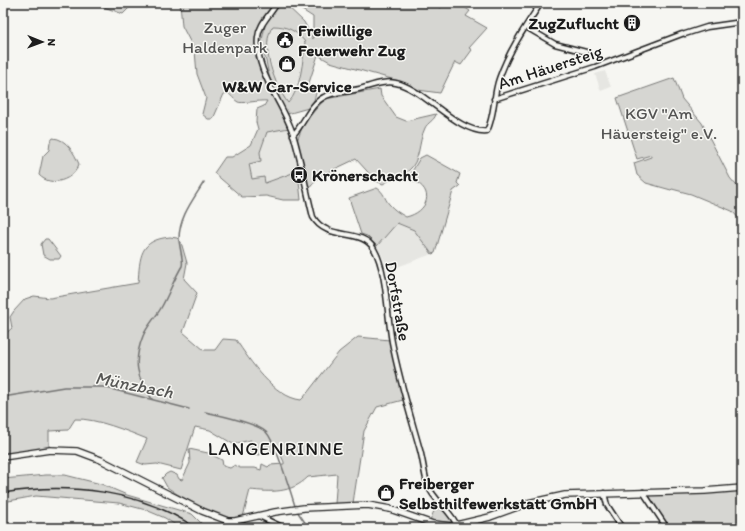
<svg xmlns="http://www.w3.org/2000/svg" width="745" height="531" viewBox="0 0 745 531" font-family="Itim,sans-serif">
<rect width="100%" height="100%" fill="#f6f6f2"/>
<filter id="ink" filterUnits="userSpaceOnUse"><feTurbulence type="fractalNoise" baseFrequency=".025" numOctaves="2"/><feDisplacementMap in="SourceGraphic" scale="8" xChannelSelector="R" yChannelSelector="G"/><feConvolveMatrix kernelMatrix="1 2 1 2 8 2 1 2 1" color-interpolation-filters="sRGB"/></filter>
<g filter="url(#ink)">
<!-- built -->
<path fill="#e6e6e2" d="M274 26 293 30 299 34 305 41 300 74 294 93 287 103 275 83 270 59 267 39Z
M605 71 611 87 601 91 595 74Z
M289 128 298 171 265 183 264 177 252 179 249 164 261 161 260 152 267 132Z
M397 223 414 230 432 254 389 270 377 246Z"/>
<!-- green -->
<path fill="#d6d6d2" stroke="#797977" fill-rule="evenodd" d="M93 3H132L131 6 123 14Z
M180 3H275C270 13 261 25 258 36 251 57 279 108 289 128L267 132 260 152 261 161 249 164 252 179 264 177 265 183 298 171 301 200H283L266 196 242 197 214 173 225 157H232L251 145 258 129 256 122 257 109 264 106 267 101C260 100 241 104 238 102 234 100 231 95 228 93L224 94 213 119H208L202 114 206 98 197 74 195 51 182 26Z
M279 3H284L304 22 313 39V17L291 3H433L441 8 444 3H458L470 11 466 16 487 28 469 48 472 50 461 65 455 62 440 93 418 90 392 79 330 62 318 55 308 86 317 90 312 107 287 114 272 90 266 61 261 45 266 21ZM273 26C287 26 297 31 305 42 303 59 301 90 288 103 275 86 259 45 273 26Z
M674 78 682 99 702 123 730 178 742 192V222L732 211 691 194 672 189 671 190 646 183 637 175 634 163 651 157V155L637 159 617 98Z
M380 89 381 96 396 117 406 121 436 114C435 120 427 123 425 128 418 142 421 161 408 171 400 177 391 178 383 184L376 181 356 159 318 177 309 189 297 141 302 128 308 118 325 99Z
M53 138C67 139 74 153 79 164 74 180 51 188 39 175L43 156 49 150 50 142Z
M426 155 460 174 457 183 460 186 453 191 435 253 432 254 414 230 397 223 377 246 367 236 361 234 349 198 377 188C384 192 384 198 389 204 394 210 399 213 406 217 428 212 436 190 412 180L410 175 420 158Z
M170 237 177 238 181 242 187 263 184 279 197 293 183 332 204 350H215L223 339 236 340C250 361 274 397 301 400L304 397 339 352 358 337 390 340 403 400 377 407 364 431 353 503 335 504 337 474 308 477C291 494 270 492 250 490L243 517 233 519 219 516 177 494 167 487 162 478 166 474 170 472 177 475 179 479 182 480 190 463 189 449 208 453 222 460 223 466 230 468 235 465 240 468H255L261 470 262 464 268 467 270 465 284 464V462L278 449 271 452H261L260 455 252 454 250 449 251 440 233 444 210 430 195 427 181 470 157 464 145 465 137 462 147 439C127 431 96 418 75 419L68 430 49 431V448L3 454V336L12 328 10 317 14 311 25 299 34 296 50 298 138 283C140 257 139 240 170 237Z
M45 239H48L61 256 59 259H50L43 255 41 244Z
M46 475H65L101 484 127 495 192 514 206 528H180L165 518 146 510 119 503 36 496 3 502V479Z
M742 491V528H670L647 494Z
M438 502 452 520V523L430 520Z"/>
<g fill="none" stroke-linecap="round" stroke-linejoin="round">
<!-- stream -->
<path stroke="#727271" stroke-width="1.5" d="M3 397 64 387H103L189 409
M152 399C136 378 133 361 143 336 147 326 156 317 161 308 169 294 174 279 182 266 184 261 179 246 179 239 179 217 193 200 204 182
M205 412C219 415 256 423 266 432 275 441 291 493 295 506
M297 511 306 524 316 528"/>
<defs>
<path id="street" d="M277 3C271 14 259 24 258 37 254 71 284 104 293 134 301 161 306 189 313 217 327 242 362 227 374 249 387 271 387 316 392 342 399 379 410 414 420 450 423 461 424 472 427 483 432 500 452 510 458 528
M526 27 555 44 586 52
M685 34 707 27 742 22
M494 99 595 67 682 34
M293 135C304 124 310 104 324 97 332 92 344 92 354 90 367 88 382 80 396 83 423 88 458 134 487 131 495 115 493 96 499 79 508 52 525 27 541 3
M643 492 667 528
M604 493 607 505 622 528
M259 516 284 528"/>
<path id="secondary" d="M3 457 50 450 77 451 101 460 202 511 228 521H235L275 512 304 508 368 505 390 509 433 524 452 526 490 517 528 503 565 495 705 491 742 488"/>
</defs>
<!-- street casing -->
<use href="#street" stroke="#1c1c1c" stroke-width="7"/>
<!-- secondary casing -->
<use href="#secondary" stroke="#1c1c1c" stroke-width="8"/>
<!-- street -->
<use href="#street" stroke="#f6f6f2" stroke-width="4"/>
<!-- secondary -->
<use href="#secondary" stroke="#f6f6f2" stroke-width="5.5"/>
<!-- rail -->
<path stroke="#1c1c1c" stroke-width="1.5" d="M3 493C68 482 140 490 196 528"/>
</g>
</g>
<!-- icons -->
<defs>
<symbol id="building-disc" viewBox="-11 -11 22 22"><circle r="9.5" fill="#1c1c1c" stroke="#f6f6f2"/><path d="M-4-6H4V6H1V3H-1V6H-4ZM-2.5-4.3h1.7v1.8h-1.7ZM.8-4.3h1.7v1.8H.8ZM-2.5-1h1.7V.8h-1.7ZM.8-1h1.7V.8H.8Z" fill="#fff"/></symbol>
<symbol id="civic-disc" viewBox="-11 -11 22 22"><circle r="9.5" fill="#1c1c1c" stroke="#f6f6f2"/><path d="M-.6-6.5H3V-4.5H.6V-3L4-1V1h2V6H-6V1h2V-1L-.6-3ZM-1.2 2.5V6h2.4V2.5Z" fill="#fff"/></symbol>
<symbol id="shop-disc" viewBox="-11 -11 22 22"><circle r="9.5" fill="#1c1c1c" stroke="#f6f6f2"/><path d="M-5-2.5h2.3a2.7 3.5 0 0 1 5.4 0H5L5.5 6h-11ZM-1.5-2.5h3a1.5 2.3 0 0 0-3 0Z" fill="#fff"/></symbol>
<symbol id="bus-disc" viewBox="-11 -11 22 22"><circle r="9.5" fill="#1c1c1c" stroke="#f6f6f2"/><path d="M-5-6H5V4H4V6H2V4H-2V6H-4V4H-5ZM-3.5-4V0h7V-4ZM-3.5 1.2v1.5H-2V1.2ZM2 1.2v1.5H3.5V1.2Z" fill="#fff"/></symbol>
</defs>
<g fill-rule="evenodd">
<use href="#building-disc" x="622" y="13" width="20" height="20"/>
<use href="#civic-disc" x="275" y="30" width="20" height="20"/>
<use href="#shop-disc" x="277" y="54" width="20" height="20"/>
<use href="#bus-disc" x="289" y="165" width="20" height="20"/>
<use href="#shop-disc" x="376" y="483" width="20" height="20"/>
</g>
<g text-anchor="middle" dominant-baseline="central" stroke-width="3" stroke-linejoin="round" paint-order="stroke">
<!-- poi labels -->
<g font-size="17" font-weight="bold" fill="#1c1c1c" stroke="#f6f6f2" text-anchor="start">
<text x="619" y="23" text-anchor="end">ZugZuflucht</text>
<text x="298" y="30">Freiwillige<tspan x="298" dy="20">Feuerwehr Zug</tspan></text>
<text x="287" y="86" text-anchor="middle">W&amp;W Car-Service</text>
<text x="312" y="175">Krönerschacht</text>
<text x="399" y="483">Freiberger<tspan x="399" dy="20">Selbsthilfewerkstatt GmbH</tspan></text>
</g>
<!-- park labels -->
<g font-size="17" fill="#545453" stroke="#f6f6f2">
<text x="225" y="27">Zuger<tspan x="225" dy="20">Haldenpark</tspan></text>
<text x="659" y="113">KGV "Am<tspan x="659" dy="20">Häuersteig" e.V.</tspan></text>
</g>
<!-- street labels -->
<g font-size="17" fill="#1c1c1c" stroke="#f6f6f2">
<text transform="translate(550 67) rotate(-18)">Am Häuersteig</text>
<text transform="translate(398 301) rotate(80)">Dorfstraße</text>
</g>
<!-- water labels -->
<g font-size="18" font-style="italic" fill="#565654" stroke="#f6f6f2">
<text transform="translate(134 385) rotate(11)">Münzbach</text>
</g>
<!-- quarter labels -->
<g font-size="19" letter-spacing="1" fill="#1c1c1c" stroke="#f6f6f2">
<text x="276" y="448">LANGENRINNE</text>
</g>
</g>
<!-- margin -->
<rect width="745" height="531" fill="none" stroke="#f6f6f2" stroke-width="16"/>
<rect x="8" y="8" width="729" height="515" fill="none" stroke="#1c1c1c" stroke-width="1.5" filter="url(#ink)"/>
<!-- north arrow -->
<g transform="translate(42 42) rotate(91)" stroke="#f6f6f2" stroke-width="3" paint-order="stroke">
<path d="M0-3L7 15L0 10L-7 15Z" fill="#1c1c1c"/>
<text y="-6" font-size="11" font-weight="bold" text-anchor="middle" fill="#1c1c1c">N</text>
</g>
</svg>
